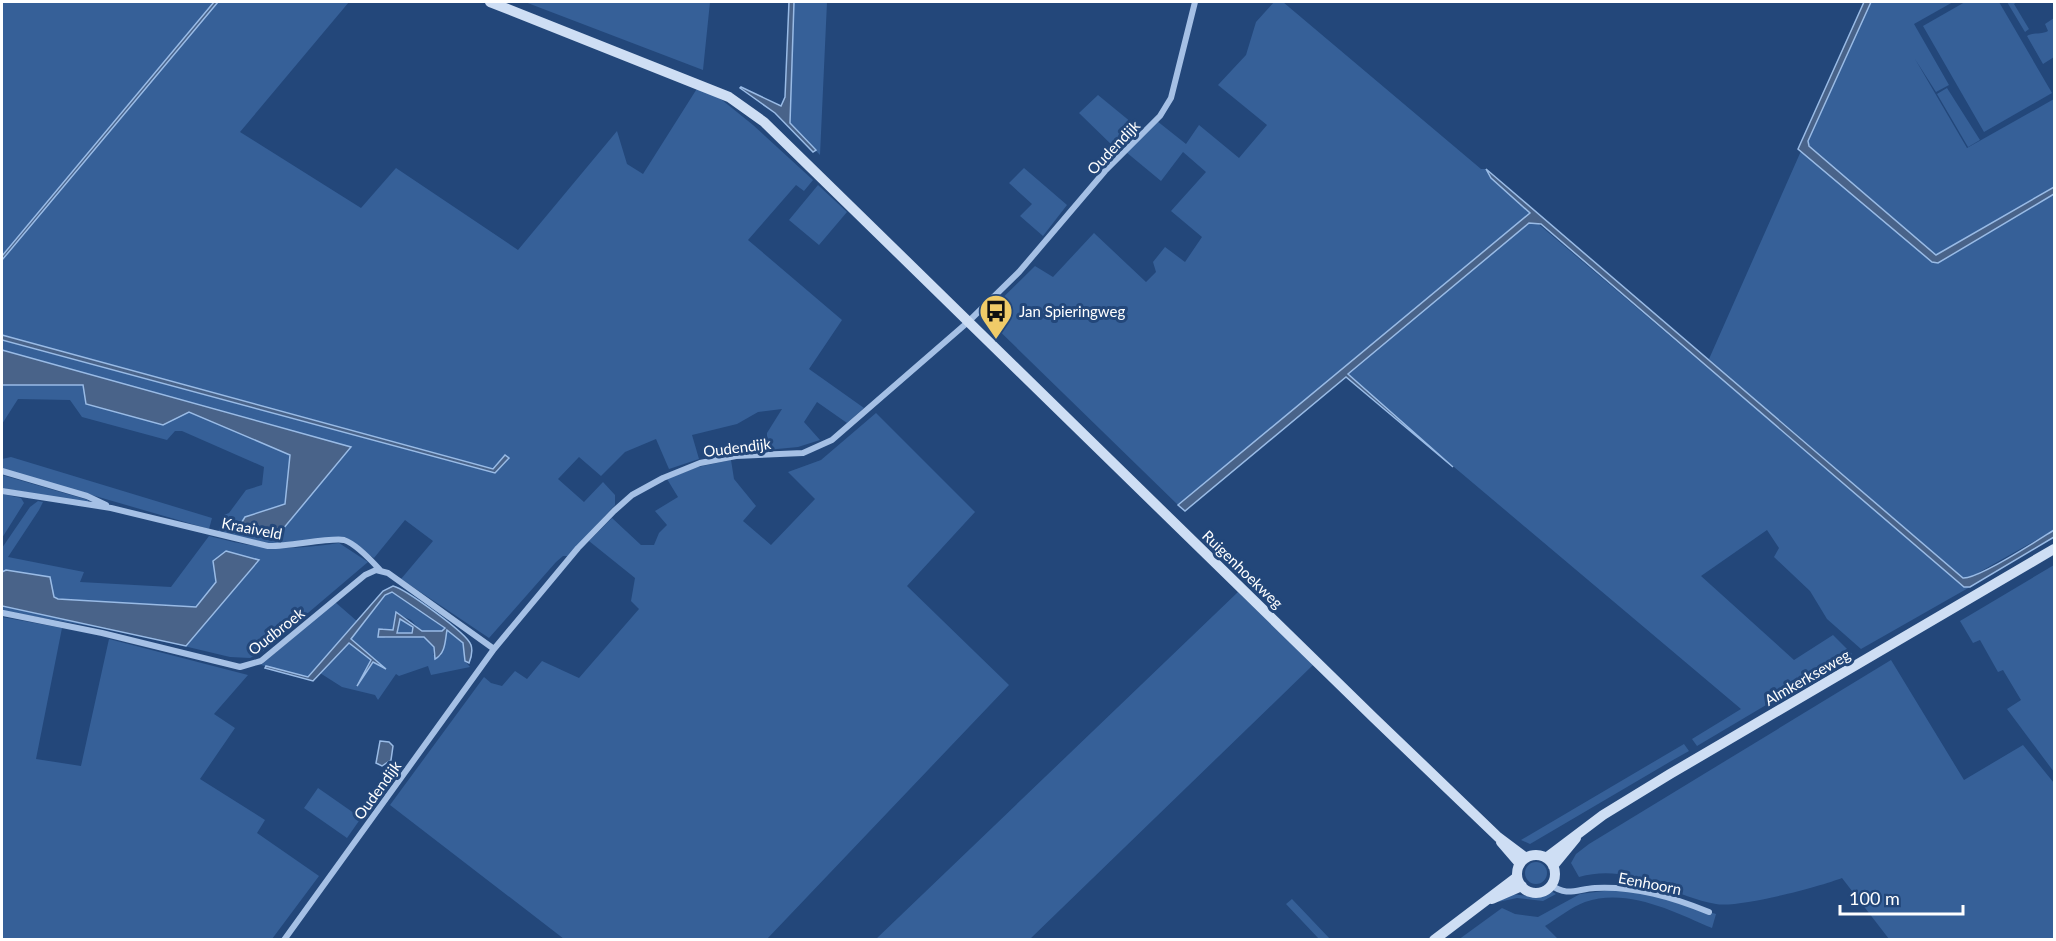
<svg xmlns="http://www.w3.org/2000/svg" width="2056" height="941" font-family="Lato,sans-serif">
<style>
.green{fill:#366098}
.water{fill:#496389;stroke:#99bbe6;stroke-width:1.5;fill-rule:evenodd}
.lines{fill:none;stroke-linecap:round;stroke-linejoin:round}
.street{stroke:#a5c0e5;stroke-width:6}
.secondary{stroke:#cedef4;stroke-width:10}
.labels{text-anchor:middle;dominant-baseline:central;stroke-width:6;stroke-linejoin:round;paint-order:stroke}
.street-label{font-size:15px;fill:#fff;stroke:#23477a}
.poi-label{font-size:15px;fill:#fff;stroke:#23477a;text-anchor:start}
</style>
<rect width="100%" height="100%" fill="#23477a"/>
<path class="green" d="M 2,2 L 214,2 L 2,256 Z
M 218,2 L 349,2 L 240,132 L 361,208 L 396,168 L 518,250 L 617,131 L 627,164 L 643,174 L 698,87 L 722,100 L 753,125 L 813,180 L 804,191 L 796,185 L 748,240 L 842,320 L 809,369 L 864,408 L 847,423 L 817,402 L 804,422 L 820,440 L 798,447 L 767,450 L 767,433 L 782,409 L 758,412 L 737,424 L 692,435 L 699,459 L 669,469 L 656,439 L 625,452 L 601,476 L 579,457 L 558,479 L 584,502 L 603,482 L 615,495 L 615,505 L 568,556 L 563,556 L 556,562 L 489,638 L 401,579 L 433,541 L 405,520 L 374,558 L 347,540 L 272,544 L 218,532 L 224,515 L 229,513 L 246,490 L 262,485 L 264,467 L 182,431 L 175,431 L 167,440 L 82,417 L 70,400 L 18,399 L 2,424 L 2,385 L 84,385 L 163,425 L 189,411 L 290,455 L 285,504 L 260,532 L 350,447 L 2,350 L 2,340 L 495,473 L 508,456 L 505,455 L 493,469 L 2,335 L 2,260 Z
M 525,2 L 710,2 L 703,70 Z
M 794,2 L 827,2 L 820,155 L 790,124 Z
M 1274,2 L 1283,2 L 1481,169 L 1486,169 L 1491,178 L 1530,213 L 1178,505 L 984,316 L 1035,266 L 1053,277 L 1094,233 L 1146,282 L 1156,272 L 1153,262 L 1165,247 L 1185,262 L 1202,237 L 1171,211 L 1206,172 L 1183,152 L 1161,181 L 1126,152 L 1157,121 L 1186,144 L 1199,125 L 1239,158 L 1267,125 L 1218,85 L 1246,55 L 1256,22 Z
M 1871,2 L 1953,2 L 1914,24 L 1949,85 L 1936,92 L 1915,59 L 1967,148 L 2054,99 L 2054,187 L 1936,255 L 1809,145 L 1808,141 Z
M 1965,2 L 1999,2 L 2052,93 L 1984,132 L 1923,26 Z
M 2007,2 L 2017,2 L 2014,4 L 2029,29 L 2025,32 Z
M 2054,18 L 2054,57 L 2043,64 L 2027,36 C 2033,32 2041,35 2048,31 L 2045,24 Z
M 1947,88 L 1980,140 L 1968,147 L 1937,94 Z
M 1098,95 L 1137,127 L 1115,148 L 1079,113 Z
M 1801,151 L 1936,263 L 2054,194 L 2054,530 L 1969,578 L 1963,578 L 1709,359 Z
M 1024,168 L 1067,205 L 1043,236 L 1020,216 L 1032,204 L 1009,183 Z
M 818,185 L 847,212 L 819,245 L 789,220 Z
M 1536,222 L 1964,586 L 1970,587 L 1861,649 L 1827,619 L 1810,591 L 1774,557 L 1779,548 L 1767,530 L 1701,576 L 1794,660 L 1833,635 L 1852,654 L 1697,746 L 1692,739 L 1741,709 L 1390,413 L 1348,374 L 1529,223 Z
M 876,413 L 975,512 L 907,586 L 1009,685 L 767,939 L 564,939 L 390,805 L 484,677 L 491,683 L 502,686 L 515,671 L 527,679 L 542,661 L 579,678 L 639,609 L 631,601 L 635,578 L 589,541 L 612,518 L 641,545 L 654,545 L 659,533 L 667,525 L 655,511 L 678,497 L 667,479 L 698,467 L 731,460 L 734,479 L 756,506 L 743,521 L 771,545 L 815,499 L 788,472 L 821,460 Z
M 11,457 L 212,518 L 209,529 L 2,469 L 2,459 Z
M 2,475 L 88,500 L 88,503 L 2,488 Z
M 2,494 L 21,498 L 24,503 L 2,538 Z
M 38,501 L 43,502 L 39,510 L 8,557 L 84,572 L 80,582 L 171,587 L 209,536 C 263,550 283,551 339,543 L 368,562 L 262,652 L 250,658 L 230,657 L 125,632 L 2,611 L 2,606 L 186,646 L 259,561 L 214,566 L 216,582 L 196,607 L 58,599 L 6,570 L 2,572 L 2,548 L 30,507 Z
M 2054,565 L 2054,772 L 2007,709 L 2021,700 L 2003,670 L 1998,672 L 1980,640 L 1973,643 L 1960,621 Z
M 392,592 L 445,628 L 442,631 L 421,631 L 411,620 L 395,613 L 393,630 L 389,631 L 383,628 L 385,638 L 424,637 L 434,647 L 433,655 L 441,656 L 447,630 L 463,643 L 465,661 L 470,667 L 431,675 L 428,666 L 399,676 L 396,674 L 378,700 L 375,695 L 342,687 L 320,673 L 349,642 L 372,660 L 356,686 L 373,662 L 384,669 L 351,639 L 385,595 Z
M 1238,592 L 1313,665 L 1030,939 L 875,940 Z
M 335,602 L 358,622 L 308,677 L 261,665 Z
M 2,617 L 62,628 L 36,759 L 81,766 L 109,639 L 248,675 L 214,714 L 235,728 L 200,779 L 265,820 L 257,833 L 319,876 L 272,939 L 2,939 Z
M396 628a8 8 0 1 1 16 0a8 8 0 1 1-16 0Z
M 1891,660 L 1964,780 L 2023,745 L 2054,783 L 2054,939 L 1889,939 L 1842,878 C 1819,887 1739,908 1716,904 C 1668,895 1630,862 1579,877 L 1571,863 L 1576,854 L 1589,844 Z
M 1684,744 L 1689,751 L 1673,760 L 1530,844 L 1521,840 Z
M 318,788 L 361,818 L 347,838 L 304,808 Z
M1525 873a11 11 0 1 1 22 0a11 11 0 1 1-22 0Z
M 1612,890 L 1647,894 L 1716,914 L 1712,928 C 1675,912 1627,887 1585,902 C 1571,907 1558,918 1545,926 L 1558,939 L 1458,940 L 1502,908 L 1515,914 L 1538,917 L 1580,894 Z
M 1551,891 L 1556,894 L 1543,901 L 1517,898 L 1498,902 L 1512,894 L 1535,897 Z
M 1292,899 L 1330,939 L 1319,939 L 1286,904 Z"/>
<path class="water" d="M 214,2 L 218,2 L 2,260 L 2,256 Z
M 789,2 L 794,2 L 790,123 L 816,150 L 813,152 L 775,113 L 740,88 L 741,87 L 781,106 L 785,97 Z
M 1864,2 L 1871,2 L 1808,141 L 1809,146 L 1936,255 L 2054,187 L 2054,194 L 1938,263 L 1932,262 L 1798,149 Z
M 1486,169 L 1963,578 C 1979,579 2038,540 2054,530 L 2054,537 L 1970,587 L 1964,587 L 1541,224 L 1529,223 L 1348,374 L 1453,467 L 1346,377 L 1185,511 L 1178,505 L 1530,213 L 1491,178 Z
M 2,335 L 493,469 L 505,455 L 509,458 L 495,473 L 2,340 Z
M 2,350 L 351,447 L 278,535 L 240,525 L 245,517 L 285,504 L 290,455 L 189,412 L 163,425 L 86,404 L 83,385 L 2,385 Z
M 226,551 L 259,560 L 186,646 L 2,606 L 2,572 L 6,570 L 50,577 L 54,597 L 58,599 L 196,607 L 216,582 L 213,561 Z
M 393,586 C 405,589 467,633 471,645 C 473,651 471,658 469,663 L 465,661 L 463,643 L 447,630 C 445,640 446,653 435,659 L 434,647 L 424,637 L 378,637 L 379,629 L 393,630 L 396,612 L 422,631 L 442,631 L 445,628 L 392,592 L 385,595 L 351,639 L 386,669 L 373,662 L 357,686 L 371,660 L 349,643 L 313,681 L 265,668 L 266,666 L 308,677 L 383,591 ZM 400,619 L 413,627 L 412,633 L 397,633 Z
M 380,741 L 389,742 L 393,746 L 391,760 L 382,766 L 376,763 Z"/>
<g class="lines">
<path class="street" d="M 2,471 L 87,496 L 106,505
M 2,491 L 111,508 L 268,546 C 286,547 332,537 344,540 C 356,544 371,560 380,570
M 3,613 L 102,633 L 240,667 L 261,661 L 365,575 L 376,570 L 388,573 L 494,649
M 1551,885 C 1567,897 1577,889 1595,888 C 1635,886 1672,897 1709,912
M 284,940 L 494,649 L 578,548 L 614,511 L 632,495 L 663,478 L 700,463 L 736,456 L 803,453 L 832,440 L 968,322 L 1019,272 L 1105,171 L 1160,116 L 1171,98 L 1195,2"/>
<path class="secondary" d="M 490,2 L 729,97 L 764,122 L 1374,718 L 1498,837 L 1526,858
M 1501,842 L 1520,864
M1517 874a19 19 0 1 1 38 0a19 19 0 1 1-38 0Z
M 1546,858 L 1603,815 L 1670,774 L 2054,549
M 1553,866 L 1576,838
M 1492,899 L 1522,886
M 1434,940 L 1517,877"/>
</g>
<defs>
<symbol id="bus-pin" viewBox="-11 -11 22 30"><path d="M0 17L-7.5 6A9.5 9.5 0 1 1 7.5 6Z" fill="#f0cb68" stroke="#23477a"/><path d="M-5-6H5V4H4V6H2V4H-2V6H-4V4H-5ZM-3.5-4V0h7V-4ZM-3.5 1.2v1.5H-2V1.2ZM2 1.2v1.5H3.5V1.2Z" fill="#111"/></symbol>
</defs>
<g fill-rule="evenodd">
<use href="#bus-pin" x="977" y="292" width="38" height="52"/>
</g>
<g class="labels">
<g class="street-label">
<text transform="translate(1113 147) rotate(-46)">Oudendijk</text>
<text transform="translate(737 447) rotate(-7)">Oudendijk</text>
<text transform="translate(252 528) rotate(11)">Kraaiveld</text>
<text transform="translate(1243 569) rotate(44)">Ruigenhoekweg</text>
<text transform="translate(276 631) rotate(-38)">Oudbroek</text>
<text transform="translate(1807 677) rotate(-30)">Almkerkseweg</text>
<text transform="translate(377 790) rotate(-54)">Oudendijk</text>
<text transform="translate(1650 883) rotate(11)">Eenhoorn</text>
</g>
<g class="poi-label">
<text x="1019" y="311">Jan Spieringweg</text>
</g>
</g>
<rect width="2056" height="941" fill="none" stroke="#ffffff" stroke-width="6"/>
<path d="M1840 905v9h123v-9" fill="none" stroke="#ffffff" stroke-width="3"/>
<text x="1849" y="905" font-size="18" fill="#ffffff" stroke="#23477a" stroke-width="4.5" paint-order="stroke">100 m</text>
</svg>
